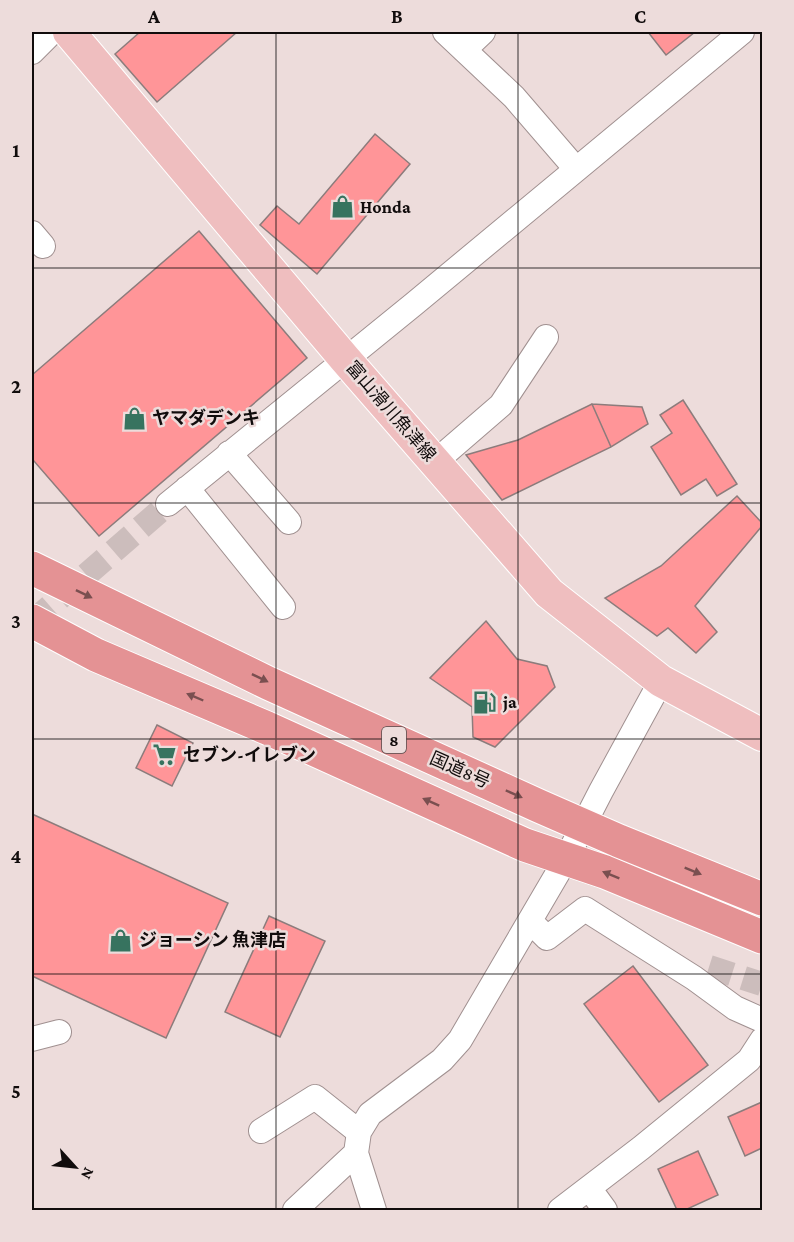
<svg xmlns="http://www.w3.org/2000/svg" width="794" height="1242" font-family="'Crimson Pro','Noto Sans JP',serif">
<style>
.building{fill:#ff9598;stroke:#8c7c7c;stroke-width:1.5}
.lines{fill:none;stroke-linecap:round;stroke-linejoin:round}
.minor-tunnel{stroke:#ccbdbc;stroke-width:24;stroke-dasharray:24 12;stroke-linecap:butt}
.minor-casing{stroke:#a09090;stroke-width:26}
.major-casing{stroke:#fff;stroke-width:34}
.highway-casing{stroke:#fff;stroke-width:35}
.minor{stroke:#fff;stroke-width:24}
.major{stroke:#efbebf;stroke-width:32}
.highway{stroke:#e49294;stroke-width:33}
.oneway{fill:#7a4f50}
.grid{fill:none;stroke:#110c0c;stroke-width:1.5;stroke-opacity:0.55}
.labels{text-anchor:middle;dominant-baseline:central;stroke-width:5;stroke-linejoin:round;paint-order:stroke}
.shield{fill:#eddcdb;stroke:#534a4a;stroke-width:1.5}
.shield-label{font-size:16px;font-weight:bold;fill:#110c0c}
.poi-label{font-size:18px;font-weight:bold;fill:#110c0c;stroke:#eddcdb;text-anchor:start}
.street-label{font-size:18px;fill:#110c0c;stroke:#eddcdb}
.neatline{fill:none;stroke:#110c0c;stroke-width:2}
.grid-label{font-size:20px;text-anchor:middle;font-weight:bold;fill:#110c0c}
</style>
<rect width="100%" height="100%" fill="#eddcdb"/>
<path class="building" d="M 140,32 L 237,32 L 157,102 L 115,54 Z
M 648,32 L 695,32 L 666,55 Z
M 375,134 L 410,164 L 317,274 L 260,225 L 277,206 L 299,224 Z
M 199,231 L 307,358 L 99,536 L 34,461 L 32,463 L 32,375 Z
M 683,400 L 737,484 L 717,496 L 706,479 L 681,495 L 651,447 L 672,433 L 660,415 Z
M 592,404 L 642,407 L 648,424 L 611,447 Z
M 592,404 L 611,447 L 502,500 L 466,455 L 518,440 Z
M 737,496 L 762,523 L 762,526 L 695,606 L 717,632 L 696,653 L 668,628 L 657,636 L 605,598 L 661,566 Z
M 486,621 L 517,659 L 547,666 L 555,687 L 495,747 L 473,737 L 472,707 L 430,678 Z
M 157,725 L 193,743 L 172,786 L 136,768 Z
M 32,814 L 228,903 L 166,1038 L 32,976 Z
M 269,916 L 325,941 L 280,1037 L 225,1012 Z
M 633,966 L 708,1065 L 659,1102 L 584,1004 Z
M 762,1102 L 762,1148 L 745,1156 L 728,1117 Z
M 698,1151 L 718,1195 L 685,1210 L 677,1210 L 658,1169 Z"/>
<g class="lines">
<path class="minor-tunnel" d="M 32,622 L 168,504
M 709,967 L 762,984"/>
<defs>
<path id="minor" d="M 445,32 L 514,97 L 576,169
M 464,50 L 483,32
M 32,52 L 52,32
M 32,233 L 43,246
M 229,453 L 289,522
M 435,462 L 501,405 L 546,337
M 187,488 L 283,607
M 168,504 L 414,304 L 742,32
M 530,921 L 547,938 L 585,909 L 694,978 L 735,1008 L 762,1020
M 32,1039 L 59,1032
M 261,1131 L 315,1097 L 359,1132
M 589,1188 L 605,1210
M 295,1210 L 356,1153
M 374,1210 L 356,1153 L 359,1132 L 370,1114 L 442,1060 L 460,1040 L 566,859 L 601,791 L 661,681
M 560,1210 L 641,1148 L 749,1060 L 762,1040"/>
<path id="major" d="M 69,32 L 345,359 L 549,593 L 661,681 L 762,735"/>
<path id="highway" d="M 32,568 L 268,683 L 539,806 L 619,841 L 762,899
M 32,621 L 96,655 L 267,728 L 525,845 L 605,872 L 762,937"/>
</defs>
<use href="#minor" class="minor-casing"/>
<use href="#major" class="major-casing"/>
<use href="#highway" class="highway-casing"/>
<use href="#minor" class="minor"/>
<use href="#major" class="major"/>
<use href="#highway" class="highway"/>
</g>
<defs><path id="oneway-solid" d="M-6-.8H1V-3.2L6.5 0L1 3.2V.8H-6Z" transform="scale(1.5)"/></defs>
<g class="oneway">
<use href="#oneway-solid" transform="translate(84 594) rotate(26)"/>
<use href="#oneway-solid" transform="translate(260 678) rotate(26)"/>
<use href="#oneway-solid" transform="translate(195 697) rotate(-157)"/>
<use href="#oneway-solid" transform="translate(514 794) rotate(24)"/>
<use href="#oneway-solid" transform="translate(431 802) rotate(-156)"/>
<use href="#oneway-solid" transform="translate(693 871) rotate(22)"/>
<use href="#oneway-solid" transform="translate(611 875) rotate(-158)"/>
</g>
<path class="grid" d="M 276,32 L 276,1210M 518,32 L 518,1210M 32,268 L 762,268M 32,503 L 762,503M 32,739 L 762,739M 32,974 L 762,974"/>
<defs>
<symbol id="shop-bare" viewBox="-9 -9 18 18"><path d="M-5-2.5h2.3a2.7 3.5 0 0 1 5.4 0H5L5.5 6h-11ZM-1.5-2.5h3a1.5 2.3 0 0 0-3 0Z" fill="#37735f" stroke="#eddcdb" stroke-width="2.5" paint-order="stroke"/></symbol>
<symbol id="fuel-bare" viewBox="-9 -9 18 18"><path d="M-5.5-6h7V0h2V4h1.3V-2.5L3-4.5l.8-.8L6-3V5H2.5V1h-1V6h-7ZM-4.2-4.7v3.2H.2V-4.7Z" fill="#37735f" stroke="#eddcdb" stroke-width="2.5" paint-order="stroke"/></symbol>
<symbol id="supermarket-bare" viewBox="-9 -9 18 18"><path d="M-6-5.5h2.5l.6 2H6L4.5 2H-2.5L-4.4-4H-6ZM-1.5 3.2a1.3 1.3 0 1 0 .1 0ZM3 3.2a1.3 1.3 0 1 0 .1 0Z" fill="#37735f" stroke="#eddcdb" stroke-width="2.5" paint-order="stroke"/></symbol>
</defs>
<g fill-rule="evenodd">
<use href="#shop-bare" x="326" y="190" width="33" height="33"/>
<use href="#shop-bare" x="118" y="402" width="33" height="33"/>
<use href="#fuel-bare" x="468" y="686" width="33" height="33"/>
<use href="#supermarket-bare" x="148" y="738" width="33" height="33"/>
<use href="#shop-bare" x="104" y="924" width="33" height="33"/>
</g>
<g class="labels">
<rect class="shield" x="382" y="727" width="24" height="26" rx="4.5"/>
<g class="shield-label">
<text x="394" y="740">8</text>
</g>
<g class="poi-label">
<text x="360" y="207">Honda</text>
<text x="152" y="418">ヤマダデンキ</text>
<text x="503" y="702">ja</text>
<text x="183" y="755">セブン-イレブン</text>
<text x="139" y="940">ジョーシン 魚津店</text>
</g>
<g class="street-label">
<text transform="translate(391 411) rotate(49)">富山滑川魚津線</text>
<text transform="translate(460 770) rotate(24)">国道8号</text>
</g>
</g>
<rect width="794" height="1242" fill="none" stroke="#eddcdb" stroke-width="66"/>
<g transform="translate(75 1167) rotate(117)" stroke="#eddcdb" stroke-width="4.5" paint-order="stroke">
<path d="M0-4.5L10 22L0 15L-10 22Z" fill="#110c0c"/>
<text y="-9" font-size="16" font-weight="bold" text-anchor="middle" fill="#110c0c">N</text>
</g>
<rect x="33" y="33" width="728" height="1176" class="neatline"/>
<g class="grid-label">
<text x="154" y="23">A</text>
<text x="397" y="23">B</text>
<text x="640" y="23">C</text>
<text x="16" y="157">1</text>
<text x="16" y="393">2</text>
<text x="16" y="628">3</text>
<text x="16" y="863">4</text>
<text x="16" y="1098">5</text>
</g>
</svg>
